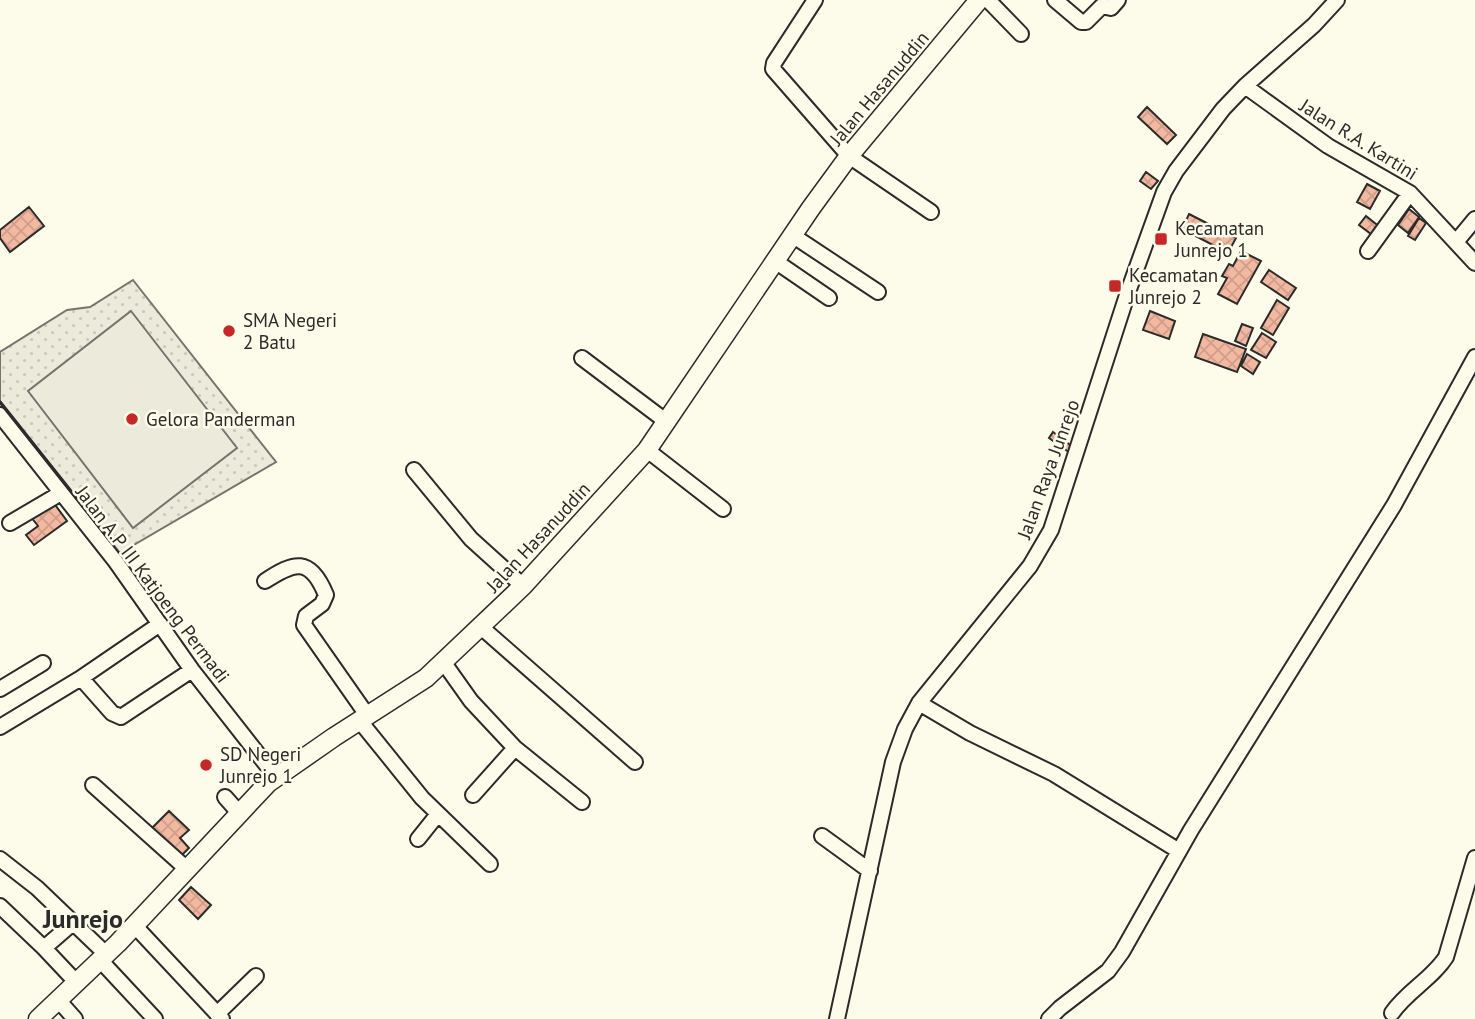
<svg xmlns="http://www.w3.org/2000/svg" width="1475" height="1019" font-family="'PT Sans',sans-serif">
<style>
.grass{fill:url(#grass-dots);stroke:#74746e;stroke-width:2}
.pitch{fill:#ecebdb;stroke:#74746e;stroke-width:2}
.building{fill:url(#building-cross-hatch);stroke:#2b2b2b;stroke-width:2}
.lines{fill:none;stroke-linecap:round;stroke-linejoin:round}
.minor-casing{stroke:#2b2b2b;stroke-width:18}
.major-casing{stroke:#2b2b2b;stroke-width:21}
.minor{stroke:#fdfbea;stroke-width:14}
.major{stroke:#fdfbea;stroke-width:18}
.wall{stroke:#2b2b2b;stroke-width:3.5}
.poi-dot{fill:#c62828;stroke:#fdfbea;stroke-width:2.5}
.labels{text-anchor:middle;dominant-baseline:central;stroke-width:5;stroke-linejoin:round;paint-order:stroke}
.street-label{font-size:19px;fill:#2b2b2b;stroke:#fdfbea}
.poi-label{font-size:19px;fill:#2b2b2b;stroke:#fdfbea;text-anchor:start}
.district-label{font-size:26px;font-weight:bold;fill:#2b2b2b;stroke:#fdfbea}
</style>
<defs>
<pattern id="grass-dots" width="8" height="8" patternUnits="userSpaceOnUse" patternTransform="scale(1.75)"><rect width="8" height="8" fill="#ecebdb"/><path d="M2 2h.1M6 6h.1" fill="none" stroke="#cbcabc" stroke-width="1.8" stroke-linecap="round"/></pattern>
<pattern id="building-cross-hatch" width="8" height="8" patternUnits="userSpaceOnUse" patternTransform="scale(1.75)"><rect width="8" height="8" fill="#f2b8a0"/><path d="M0 0l8 8M0 8l8-8" fill="none" stroke="#d09e8a"/></pattern>
</defs>
<rect width="100%" height="100%" fill="#fdfbea"/>
<path class="grass" d="M 133,280 L 276,462 L 120,553 L 0,402 L 0,352 L 67,310 L 90,307 Z"/>
<path class="pitch" d="M 131,311 L 237,448 L 133,528 L 28,391 Z"/>
<path class="building" d="M 1147,107 L 1176,135 L 1167,144 L 1138,117 Z
M 1146,172 L 1158,181 L 1151,189 L 1140,181 Z
M 1367,184 L 1380,191 L 1370,209 L 1357,202 Z
M 29,207 L 44,226 L 10,252 L 0,238 L 0,230 Z
M 1409,209 L 1419,217 L 1408,233 L 1398,225 Z
M 1189,214 L 1236,238 L 1228,253 L 1182,229 Z
M 1366,216 L 1381,228 L 1375,237 L 1359,225 Z
M 1419,218 L 1426,223 L 1415,240 L 1408,236 Z
M 1241,251 L 1261,261 L 1237,304 L 1218,294 L 1227,278 L 1222,276 L 1229,264 L 1233,266 Z
M 1269,270 L 1296,288 L 1288,300 L 1261,282 Z
M 1277,300 L 1289,308 L 1273,335 L 1261,328 Z
M 1150,311 L 1175,321 L 1169,339 L 1143,330 Z
M 1242,324 L 1253,328 L 1246,346 L 1235,341 Z
M 1262,333 L 1276,342 L 1266,358 L 1251,350 Z
M 1203,334 L 1246,349 L 1237,372 L 1195,357 Z
M 1247,354 L 1260,362 L 1253,374 L 1241,366 Z
M 1053,432 L 1074,448 L 1070,453 L 1049,438 Z
M 53,502 L 67,521 L 34,545 L 26,535 L 38,526 L 31,517 Z
M 169,811 L 189,830 L 180,838 L 189,848 L 179,858 L 150,830 Z
M 191,887 L 211,905 L 198,919 L 179,900 Z"/>
<g class="lines">
<defs>
<path id="minor" d="M 815,0 L 774,63 L 773,69 L 849,156 L 931,212
M 988,0 L 1021,34
M 1055,0 L 1081,22 L 1086,22 L 1102,6 L 1111,8 L 1118,0
M 1245,86 L 1328,146 L 1410,193 L 1475,263
M 792,235 L 878,292
M 1456,242 L 1475,219
M 1368,251 L 1410,193
M 775,261 L 829,298
M 582,358 L 667,422
M 0,415 L 116,562 L 192,670 L 276,777
M 647,450 L 723,509
M 414,470 L 471,539 L 523,586
M 10,523 L 61,493
M 265,581 C 294,562 310,556 326,595 L 322,604 L 306,616 L 304,625 L 367,715
M 481,627 L 635,762
M 444,663 L 471,701 L 515,748 L 473,795
M 81,678 L 112,713 L 121,717 L 192,670
M 0,689 L 43,663
M 919,703 L 970,733 L 1054,774 L 1179,851
M 359,720 L 422,798 L 490,864
M 0,727 L 81,678 L 160,624
M 515,748 L 582,802
M 93,785 L 188,870
M 225,797 L 240,814
M 822,836 L 870,871
M 418,839 L 438,814
M 0,859 L 37,888 L 106,954
M 0,906 L 44,948 L 74,922
M 134,925 L 222,1019
M 44,948 L 77,983
M 100,960 L 155,1019
M 59,1001 L 75,1019
M 1392,1013 C 1407,991 1432,979 1446,957 L 1475,858
M 217,1014 L 256,976
M 837,1019 L 893,762 L 905,729 L 919,703 L 1030,566 L 1051,530 L 1128,292 L 1164,192 L 1176,171 L 1223,109 L 1245,86 L 1314,25 L 1337,0
M 1049,1019 L 1060,1008 L 1108,971 L 1122,952 L 1191,830 L 1394,505 L 1475,357"/>
<path id="major" d="M 38,1019 L 118,943 L 268,783 L 334,737 L 426,678 L 523,586 L 647,450 L 811,208 L 849,156 L 979,0"/>
</defs>
<use href="#minor" class="minor-casing"/>
<use href="#major" class="major-casing"/>
<use href="#minor" class="minor"/>
<use href="#major" class="major"/>
<path class="wall" d="M 0,402 L 112,543"/>
</g>
<g class="poi-dot">
<rect x="1154" y="232" width="14" height="14" rx="3.5"/>
<rect x="1108" y="279" width="14" height="14" rx="3.5"/>
<circle cx="229" cy="331" r="7"/>
<circle cx="132" cy="419" r="7"/>
<circle cx="206" cy="765" r="7"/>
</g>
<g class="labels">
<g class="street-label">
<text transform="translate(879 88) rotate(-50)">Jalan Hasanuddin</text>
<text transform="translate(1359 139) rotate(32)">Jalan R.A. Kartini</text>
<text transform="translate(1048 469) rotate(-70)">Jalan Raya Junrejo</text>
<text transform="translate(538 537) rotate(-47)">Jalan Hasanuddin</text>
<text transform="translate(153 584) rotate(53)">Jalan A.P III Katjoeng Permadi</text>
</g>
<g class="poi-label">
<text x="1175" y="228">Kecamatan<tspan x="1175" dy="22">Junrejo 1</tspan></text>
<text x="1129" y="275">Kecamatan<tspan x="1129" dy="22">Junrejo 2</tspan></text>
<text x="243" y="320">SMA Negeri<tspan x="243" dy="22">2 Batu</tspan></text>
<text x="146" y="419">Gelora Panderman</text>
<text x="220" y="754">SD Negeri<tspan x="220" dy="22">Junrejo 1</tspan></text>
</g>
<g class="district-label">
<text x="83" y="918">Junrejo</text>
</g>
</g>
</svg>
